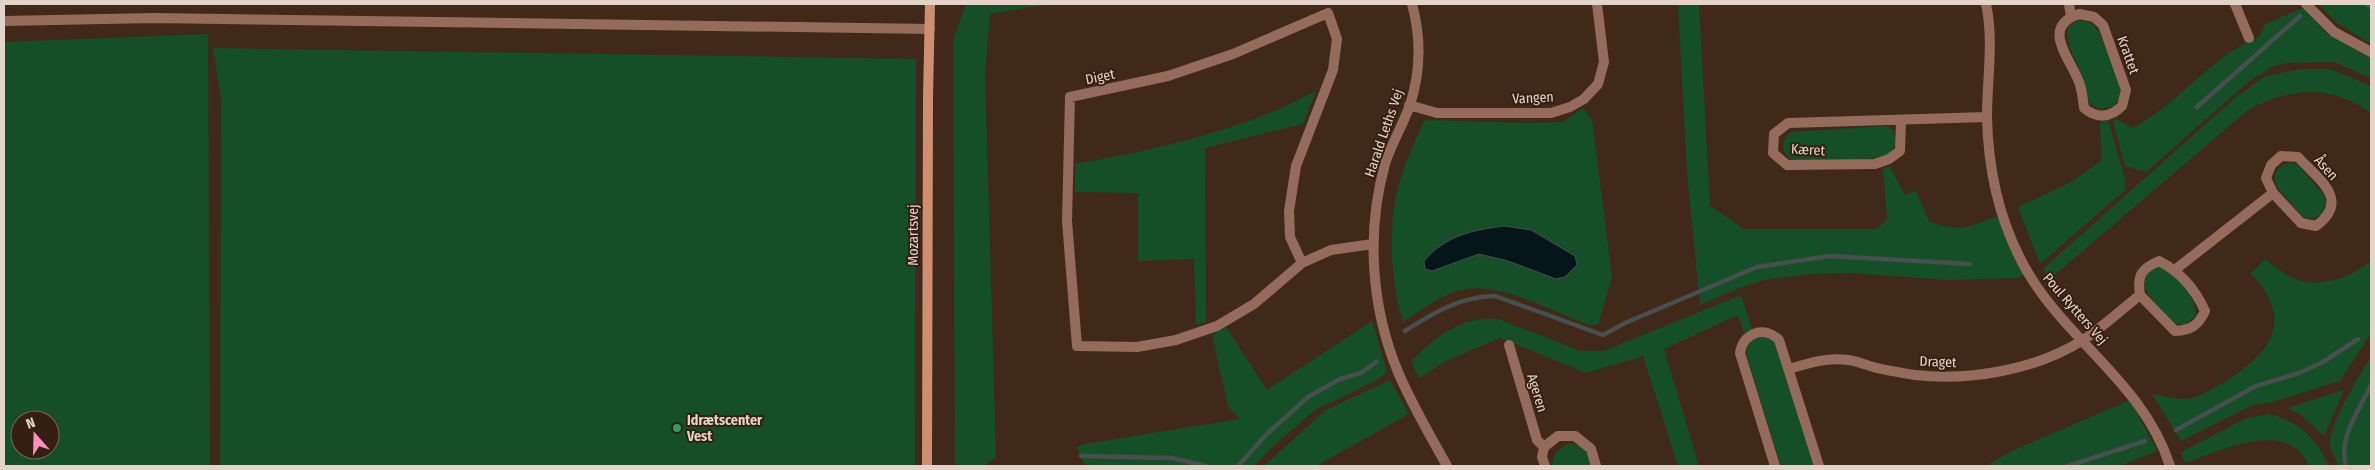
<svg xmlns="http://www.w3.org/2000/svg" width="2375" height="470" font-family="'Fira Sans Condensed',sans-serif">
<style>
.green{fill:#154f28;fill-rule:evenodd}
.water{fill:#04161a;stroke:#474f4f}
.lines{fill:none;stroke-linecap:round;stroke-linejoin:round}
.stream{stroke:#474f4f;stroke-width:4.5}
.street{stroke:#956c5b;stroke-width:10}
.secondary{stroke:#ce8e72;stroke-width:10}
.leisure-dot{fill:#2e9e5b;stroke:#351f10;stroke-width:2}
.labels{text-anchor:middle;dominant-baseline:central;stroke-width:4;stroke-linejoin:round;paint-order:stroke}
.street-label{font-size:14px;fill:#e3d4ca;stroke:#351f10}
.poi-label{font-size:14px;font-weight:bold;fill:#e3d4ca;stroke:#351f10;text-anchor:start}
</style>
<rect width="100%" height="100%" fill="#402919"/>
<path class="green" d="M 966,4 L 1052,4 L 990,14 L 985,74 L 996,457 L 985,466 L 955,466 L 953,40 Z
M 1678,4 L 1699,4 L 1710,206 L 1744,229 L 1876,229 L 1883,224 L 1887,218 L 1883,168 L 1890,167 L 1905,195 L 1916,191 L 1929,221 C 1958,233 1969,227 1997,216 L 2024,275 L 2016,278 L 1948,280 L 1851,273 L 1811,274 L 1765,280 L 1742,287 L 1700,305 L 1687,173 Z
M 2319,4 L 2371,4 L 2371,44 L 2336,22 Z
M 2300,9 L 2305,9 L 2327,34 L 2371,58 L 2371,78 L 2334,62 L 2285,63 L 2272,67 L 2248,82 L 2146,172 L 2125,166 L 2113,121 L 2116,119 L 2133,128 C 2144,121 2156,114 2166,106 C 2196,81 2222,52 2259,37 L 2265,24 Z
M 2079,20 L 2092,24 L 2099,32 L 2120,84 L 2121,94 L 2114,106 L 2100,109 L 2091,105 C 2085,97 2086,88 2083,79 C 2077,61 2065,47 2068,27 Z
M 208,34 L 210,466 L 4,466 L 4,42 ZM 20,420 L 50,420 L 50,450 L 20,450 Z
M 213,48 L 916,59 L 915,466 L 220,466 L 221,99 Z
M 2299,69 L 2330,69 L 2371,86 L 2371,113 C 2329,84 2292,87 2248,110 L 2050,279 L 2044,271 L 2045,267 L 2235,98 L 2264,77 Z
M 1316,91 L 1303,124 L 1205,148 L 1206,322 L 1196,325 L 1194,259 L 1138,261 L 1138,193 L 1075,192 L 1075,164 C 1137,153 1197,140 1257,118 C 1277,111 1297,100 1316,91 Z
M 1583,108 L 1592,120 L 1612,277 L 1598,325 L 1588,325 C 1552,311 1495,279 1457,291 C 1438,297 1420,311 1403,322 C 1391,285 1388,230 1397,192 C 1403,168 1413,145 1423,123 L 1426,120 L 1527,123 L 1563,122 ZM 1504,226 L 1531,230 L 1575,256 L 1508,261 L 1479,254 L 1430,254 C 1455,234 1473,230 1504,226 Z
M 2108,121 L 2125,178 L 2125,190 L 2040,264 L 2018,207 L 2071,182 L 2101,161 L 2100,122 Z
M 1887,126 L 1893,131 C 1898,142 1895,152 1883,158 L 1795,161 C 1781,156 1779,142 1791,132 Z
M 2290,163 L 2298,165 L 2323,194 L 2326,202 L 2323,213 L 2313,219 L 2303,217 L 2276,186 C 2272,173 2278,165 2290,163 Z
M 2265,259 C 2273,265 2282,273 2291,277 C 2317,290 2350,278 2371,261 L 2371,333 L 2340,381 L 2272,402 L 2253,405 L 2181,441 L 2152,394 C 2162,396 2175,399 2186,399 C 2200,398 2212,389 2224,382 C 2272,353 2295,320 2251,273 Z
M 2160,266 C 2175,274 2198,297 2195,316 L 2185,324 L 2174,324 C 2160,307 2124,279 2160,266 Z
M 1738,296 L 1742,298 L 1752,329 L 1744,333 L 1738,315 L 1664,349 L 1699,466 L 1678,466 L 1643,356 L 1586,373 L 1500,338 L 1446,361 L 1420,378 L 1415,371 L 1412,360 C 1437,336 1461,316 1498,319 L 1581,351 L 1604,351 Z
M 1372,321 L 1387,372 L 1377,380 L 1315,410 L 1273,446 L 1254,466 L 1092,466 L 1084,464 L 1077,447 L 1084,444 L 1240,419 L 1228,407 L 1212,335 L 1226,327 L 1267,390 Z
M 1760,336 L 1774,340 L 1814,466 L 1781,466 L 1747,357 C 1746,345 1750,341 1760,336 Z
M 2371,357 L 2371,466 L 2339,466 C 2336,460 2331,452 2330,445 C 2327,427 2361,373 2371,357 Z
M 1390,380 L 1409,414 L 1316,466 L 1264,466 L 1326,410 Z
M 2344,390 L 2324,436 L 2301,415 L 2287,408 Z
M 2130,400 L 2157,451 L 2120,466 L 1986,466 L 2012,451 Z
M 2269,414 C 2298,421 2317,439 2329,466 L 2309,466 C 2288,417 2221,451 2185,463 L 2181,453 L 2183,451 L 2247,418 Z
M 1569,444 C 1585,444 1588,453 1593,466 L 1552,466 C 1552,455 1559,448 1569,444 Z"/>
<path class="water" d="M 1504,226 L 1531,230 L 1575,256 L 1577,265 L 1565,277 L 1556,279 L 1508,261 L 1479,254 L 1432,271 L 1425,269 L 1424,261 C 1445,236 1472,230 1504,226 Z"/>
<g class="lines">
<path class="stream" d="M 2366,4 L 2371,7
M 2197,107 L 2300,16
M 1405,331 C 1433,313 1461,296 1495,296 L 1603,335 L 1625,323 L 1757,267 L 1830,256 L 1970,264
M 2176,430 L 2256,386 L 2299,373 L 2323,362 L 2358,339
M 1081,456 L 1172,458 L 1206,466
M 1238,466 L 1266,435 L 1308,397 L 1340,379 L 1361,373 L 1376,362
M 2068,466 L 2145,441
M 2346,466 C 2338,438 2359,410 2371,385"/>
<path class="street" d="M 1412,4 C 1421,37 1421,71 1410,105 C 1403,125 1391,144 1385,164 C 1366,232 1371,307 1398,372 C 1412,405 1430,435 1447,466
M 1986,4 C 1994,41 1987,79 1987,117 C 1988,164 1998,214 2019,256 C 2057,336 2142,378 2170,466
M 2069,4 L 2071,17
M 2235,4 L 2249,38
M 2306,4 L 2334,32 L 2371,52
M 2079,14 L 2094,17 L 2103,25 L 2126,90 L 2122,106 C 2110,118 2097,119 2084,108 C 2083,100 2082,90 2079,82 C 2070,58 2040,27 2079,14 Z
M 4,21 L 154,18 L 930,29
M 1409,105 L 1437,113 L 1551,113 L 1570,107 L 1584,99 L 1598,84 L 1604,62 L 1597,4
M 1901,121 L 1900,151 L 1889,159 L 1875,164 L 1787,165 L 1773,153 L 1774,134 L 1788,123 L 1987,117
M 1302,263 L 1254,304 L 1217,326 L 1176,340 L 1137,347 L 1077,346 L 1067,221 L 1070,97 L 1168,76 L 1233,54 L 1328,13 L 1337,39 L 1333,70 L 1296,166 L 1289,211 L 1290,237 L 1302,263 L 1331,250 L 1373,244
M 2176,269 L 2273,193 L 2301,223 L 2316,226 C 2351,200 2319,180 2298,157 L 2281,156 L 2271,165 L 2266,178 L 2273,193
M 1509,345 L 1537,440 L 1544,447
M 1789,369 C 1809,363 1827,357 1848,360 C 1858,361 1868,366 1877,368 C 1889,371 1903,373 1915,375 C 1970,381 2036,370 2083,340 C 2103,327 2121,310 2140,295 L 2175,331 C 2191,330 2198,326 2205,311 C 2195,289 2181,272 2159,261 C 2141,269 2137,275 2140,295
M 1545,466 L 1542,457 L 1544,447 L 1558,436 L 1575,436 L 1591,449 L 1596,466
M 1775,466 L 1740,353 C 1743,333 1764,325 1779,340 L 1819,466"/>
<path class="secondary" d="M 927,466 L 928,97 L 930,4"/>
</g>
<circle class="leisure-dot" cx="677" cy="428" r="5"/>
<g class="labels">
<g class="street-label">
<text transform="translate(2128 55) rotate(70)">Krattet</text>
<text transform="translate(1100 77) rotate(-12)">Diget</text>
<text transform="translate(1533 98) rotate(-3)">Vangen</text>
<text transform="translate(1384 133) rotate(-71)">Harald Leths Vej</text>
<text transform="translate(1808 150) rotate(3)">Kæret</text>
<text transform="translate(2326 168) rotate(48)">Åsen</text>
<text transform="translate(913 235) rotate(-90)">Mozartsvej</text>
<text transform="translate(2075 309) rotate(49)">Poul Rytters Vej</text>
<text transform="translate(1938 362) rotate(2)">Draget</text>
<text transform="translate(1537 393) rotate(73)">Ageren</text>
</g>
<g class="poi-label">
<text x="687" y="420">Idrætscenter<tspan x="687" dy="16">Vest</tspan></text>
</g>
</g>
<rect width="2375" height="470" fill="none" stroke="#e3d4ca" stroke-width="10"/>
<g transform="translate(35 435) rotate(340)"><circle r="24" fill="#351f10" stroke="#7b675a"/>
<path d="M0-4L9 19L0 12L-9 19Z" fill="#fe8ebb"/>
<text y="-8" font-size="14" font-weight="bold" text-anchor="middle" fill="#e3d4ca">N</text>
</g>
</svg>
